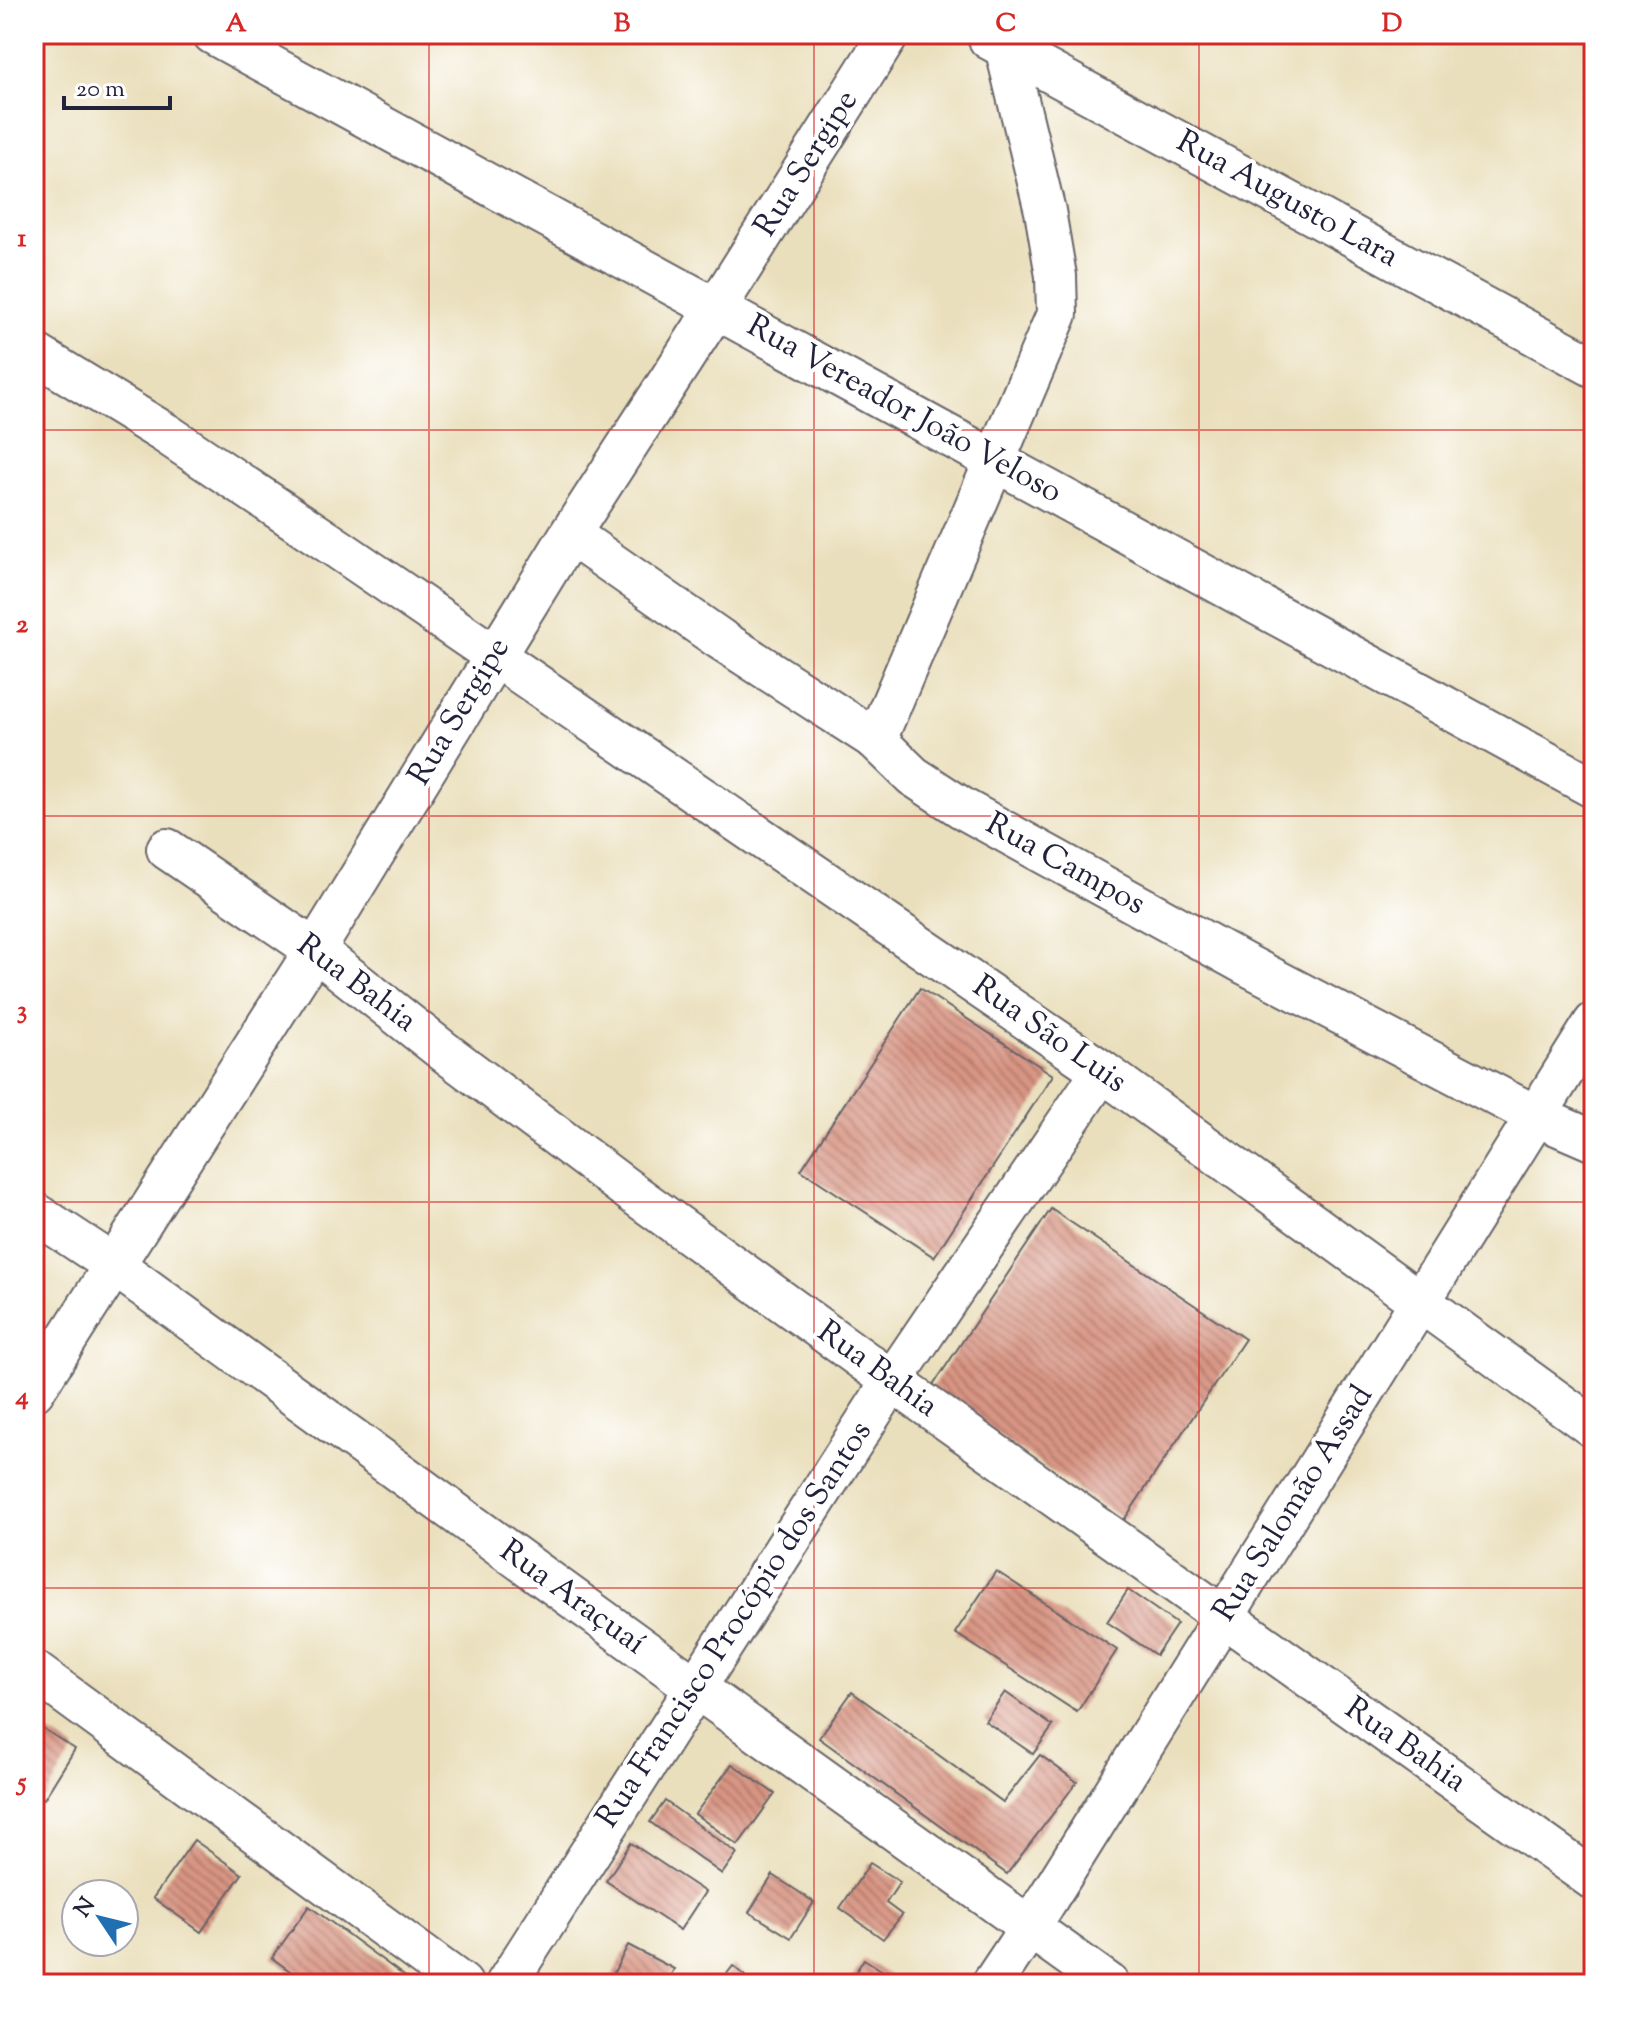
<svg xmlns="http://www.w3.org/2000/svg" width="1628" height="2018" font-family="'Sorts Mill Goudy',serif">
<style>
.building{fill:url(#building-back-hatch)}
.lines{fill:none;stroke-linecap:round;stroke-linejoin:round}
.street-casing{stroke:#686468;stroke-width:44}
.street{stroke:#fff;stroke-width:40}
.grid{fill:none;stroke:#d62828;stroke-width:2;stroke-opacity:0.55}
.labels{text-anchor:middle;dominant-baseline:central;stroke-width:8;stroke-linejoin:round;paint-order:stroke}
.street-label{font-size:32px;fill:#22223b;stroke:#fff}
.neatline{fill:none;stroke:#d62828;stroke-width:3}
.grid-label{font-size:26px;text-anchor:middle;font-weight:bold;fill:#d62828}
</style>
<defs>
<pattern id="building-back-hatch" width="6" height="6" patternUnits="userSpaceOnUse" patternTransform="scale(2)"><rect width="6" height="6" fill="#d89482"/><path d="M-1 5l2 2M0 0l6 6M5-1l2 2" fill="none" stroke="#af786c"/></pattern>
</defs>
<rect width="100%" height="100%" fill="#fff"/>
<filter id="ink" filterUnits="userSpaceOnUse"><feTurbulence type="fractalNoise" baseFrequency=".0125" numOctaves="2"/><feDisplacementMap in="SourceGraphic" scale="16" xChannelSelector="R" yChannelSelector="G"/><feConvolveMatrix kernelMatrix="1 2 1 2 8 2 1 2 1" color-interpolation-filters="sRGB"/></filter>
<filter id="wash" filterUnits="userSpaceOnUse"><feTurbulence type="fractalNoise" baseFrequency=".006" numOctaves="4" result="noise"/><feDisplacementMap in="SourceGraphic" scale="32" xChannelSelector="R" yChannelSelector="G"/><feGaussianBlur stdDeviation="1.8" result="paint"/><feColorMatrix in="noise" values="0 0 0 0 0 0 0 0 0 0 0 0 0 0 0 0 0 1.4 0 .05"/><feComposite in="paint" operator="in"/></filter>
<g filter="url(#wash)">
<rect width="100%" height="100%" fill="#eadfbc"/>
<g id="blocks">
<path class="building" d="M 920,988 L 1053,1075 L 934,1257 L 801,1170 Z
M 1051,1209 L 1245,1339 L 1124,1520 L 930,1390 Z
M 996,1571 L 1117,1650 L 1077,1712 L 955,1633 Z
M 1128,1590 L 1177,1624 L 1156,1655 L 1107,1622 Z
M 852,1692 L 1003,1802 L 1040,1755 L 1077,1782 L 1007,1874 L 819,1738 Z
M 1005,1692 L 1053,1726 L 1033,1754 L 985,1721 Z
M 34,1723 L 75,1749 L 44,1799 L 34,1793 Z
M 732,1764 L 775,1794 L 738,1845 L 695,1814 Z
M 665,1801 L 737,1853 L 722,1874 L 650,1822 Z
M 194,1840 L 242,1874 L 201,1932 L 153,1898 Z
M 631,1843 L 705,1892 L 680,1930 L 606,1881 Z
M 870,1863 L 900,1882 L 886,1903 L 902,1915 L 883,1939 L 840,1908 Z
M 773,1875 L 814,1902 L 791,1938 L 749,1912 Z
M 309,1906 L 415,1984 L 308,1984 L 272,1958 Z
M 628,1945 L 674,1969 L 666,1984 L 608,1984 Z
M 864,1959 L 903,1984 L 848,1984 Z
M 733,1966 L 755,1984 L 719,1984 Z"/>
</g>
</g>
<g filter="url(#ink)">
<use href="#blocks" fill-opacity="0" stroke="#686468" stroke-width="2"/>
<g class="lines">
<defs>
<path id="street" d="M 213,34 L 1594,788
M 989,39 L 1594,367
M 34,353 L 165,433 L 340,550 L 1102,1071 L 1594,1428
M 570,534 L 720,639 L 876,740 L 913,776 L 962,808 L 1245,964 L 1536,1116 L 1594,1141
M 876,740 L 1057,314 L 1056,276 L 1045,211 L 1002,34
M 167,849 L 315,950 L 442,1050 L 623,1186 L 892,1381 L 1594,1880
M 34,1212 L 114,1265 L 695,1687 L 1109,1984
M 34,1391 L 315,950 L 570,534 L 716,308 L 889,34
M 34,1671 L 462,1984
M 506,1984 L 892,1381 L 1102,1071
M 992,1984 L 1030,1927 L 1594,1023"/>
</defs>
<use href="#street" class="street-casing"/>
<use href="#street" class="street"/>
</g>
</g>
<path class="grid" d="M 429,34 L 429,1984M 814,34 L 814,1984M 1199,34 L 1199,1984M 34,430 L 1594,430M 34,816 L 1594,816M 34,1202 L 1594,1202M 34,1588 L 1594,1588"/>
<g class="labels">
<g class="street-label">
<text transform="translate(807 164) rotate(-58)">Rua Sergipe</text>
<text transform="translate(1287 200) rotate(29)">Rua Augusto Lara</text>
<text transform="translate(904 410) rotate(29)">Rua Vereador João Veloso</text>
<text transform="translate(460 712) rotate(-59)">Rua Sergipe</text>
<text transform="translate(1065 865) rotate(29)">Rua Campos</text>
<text transform="translate(356 984) rotate(37)">Rua Bahia</text>
<text transform="translate(1049 1035) rotate(35)">Rua São Luis</text>
<text transform="translate(877 1370) rotate(36)">Rua Bahia</text>
<text transform="translate(1294 1504) rotate(-58)">Rua Salomão Assad</text>
<text transform="translate(572 1598) rotate(36)">Rua Araçuaí</text>
<text transform="translate(735 1625) rotate(-57)">Rua Francisco Procópio dos Santos</text>
<text transform="translate(1405 1746) rotate(35)">Rua Bahia</text>
</g>
</g>
<rect width="1628" height="2018" fill="none" stroke="#fff" stroke-width="88"/>
<g transform="translate(100 1918) rotate(305)"><circle r="38" fill="#ffffff" stroke="#a7a7b1" stroke-width="2"/>
<path d="M0-6L14 30L0 20L-14 30Z" fill="#1f6fb2"/>
<text y="-12" font-size="22" font-weight="bold" text-anchor="middle" fill="#22223b">N</text>
</g>
<path d="M64 96v12h106v-12" fill="none" stroke="#22223b" stroke-width="4"/>
<text x="76" y="96" font-size="24" fill="#22223b" stroke="#ffffff" stroke-width="6" paint-order="stroke">20 m</text>
<rect x="44" y="44" width="1540" height="1930" class="neatline"/>
<g class="grid-label">
<text x="236" y="31">A</text>
<text x="622" y="31">B</text>
<text x="1006" y="31">C</text>
<text x="1392" y="31">D</text>
<text x="22" y="246">1</text>
<text x="22" y="632">2</text>
<text x="22" y="1018">3</text>
<text x="22" y="1404">4</text>
<text x="22" y="1790">5</text>
</g>
</svg>
